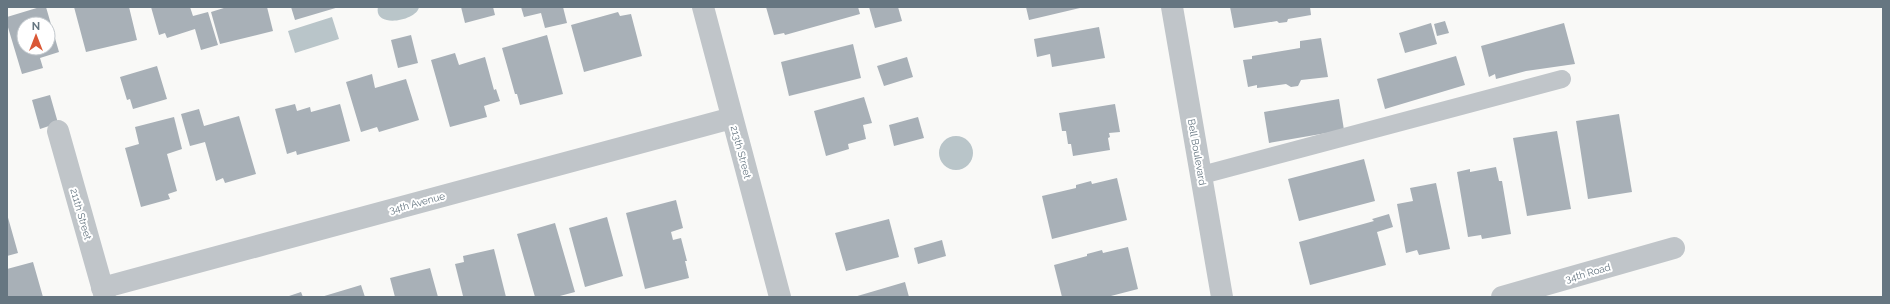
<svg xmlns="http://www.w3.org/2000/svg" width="1890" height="304" font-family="Raleway,sans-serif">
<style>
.water{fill:#b9c5c9}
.building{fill:#a8b0b7;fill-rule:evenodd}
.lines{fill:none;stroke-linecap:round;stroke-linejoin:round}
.service{stroke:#c0c5c9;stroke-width:18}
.minor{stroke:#c0c5c9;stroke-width:22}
.tertiary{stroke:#c0c5c9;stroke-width:22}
.labels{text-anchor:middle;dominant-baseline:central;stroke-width:4;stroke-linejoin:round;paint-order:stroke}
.street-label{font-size:10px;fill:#667681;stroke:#fff}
</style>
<rect width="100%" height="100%" fill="#f9f9f7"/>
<path class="water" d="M 378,7 L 419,7 C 417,21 373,29 378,7 Z
M 332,17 L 339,39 L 295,53 L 288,31 Z
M939 153a17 17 0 1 1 34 0a17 17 0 1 1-34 0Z"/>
<path class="building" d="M 40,7 L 46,7 L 59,52 L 40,58 L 43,68 L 22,74 L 7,24 L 7,17 ZM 24,24 L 48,24 L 48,48 L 24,48 Z
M 74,7 L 129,7 L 137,40 L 86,52 Z
M 151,7 L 190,7 L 193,16 L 208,12 L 218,45 L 201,50 L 195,29 L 167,38 L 165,33 L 159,35 Z
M 227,7 L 267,7 L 273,31 L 220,44 L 211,12 Z
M 291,7 L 339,7 L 295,20 Z
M 461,7 L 493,7 L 495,15 L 465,23 Z
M 521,7 L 563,7 L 567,23 L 545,28 L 541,13 L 524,17 Z
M 766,7 L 858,7 L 860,14 L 785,35 L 784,33 L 774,35 Z
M 869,7 L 898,7 L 902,21 L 875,28 Z
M 1026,7 L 1079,7 L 1080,8 L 1029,20 Z
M 1230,7 L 1310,7 L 1311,15 L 1288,19 L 1287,22 L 1279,23 L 1277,21 L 1234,28 Z
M 618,12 L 620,16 L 631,14 L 642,56 L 584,72 L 571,25 Z
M 1445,21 L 1449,33 L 1437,36 L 1434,24 Z
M 1431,23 L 1437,44 L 1405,53 L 1399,33 Z
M 1564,23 L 1575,64 L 1526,71 L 1496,79 L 1495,74 L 1489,77 L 1481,46 Z
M 1099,27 L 1105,58 L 1052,67 L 1050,54 L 1037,57 L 1034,39 Z
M 411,35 L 418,63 L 398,68 L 391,40 Z
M 547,35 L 563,94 L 520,105 L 517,94 L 515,94 L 502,48 Z
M 1321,38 L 1328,77 L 1301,80 L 1298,86 L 1291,87 L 1286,84 L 1257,88 L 1257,85 L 1248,87 L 1243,60 L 1252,59 L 1252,56 L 1300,48 L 1300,41 Z
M 853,44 L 861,78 L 789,96 L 781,62 Z
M 455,53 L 459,65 L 485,57 L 494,90 L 496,89 L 500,101 L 484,106 L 487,117 L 450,127 L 431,60 Z
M 1456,56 L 1465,85 L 1385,109 L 1377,79 Z
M 907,57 L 913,77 L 884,86 L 877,66 Z
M 157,66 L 167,99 L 133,109 L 130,99 L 127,100 L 120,77 Z
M 372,74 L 375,88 L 406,79 L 419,120 L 379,132 L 377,127 L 361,132 L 346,82 Z
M 50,95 L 58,123 L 40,129 L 32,100 Z
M 864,97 L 872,123 L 863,125 L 866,139 L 848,144 L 849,149 L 826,156 L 814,111 Z
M 1339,99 L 1344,130 L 1269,143 L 1264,112 Z
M 295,104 L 297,111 L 310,107 L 311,112 L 340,104 L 350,141 L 297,155 L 296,151 L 287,154 L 275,109 Z
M 1115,104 L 1120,132 L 1109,133 L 1110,137 L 1108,138 L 1110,150 L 1073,156 L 1071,144 L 1068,144 L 1066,131 L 1062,131 L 1059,113 Z
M 199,109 L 204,126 L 239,116 L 256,174 L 225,183 L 223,178 L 216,181 L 205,142 L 190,146 L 181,114 Z
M 1619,114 L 1632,192 L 1588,199 L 1576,121 Z
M 174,117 L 182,149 L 167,154 L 177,191 L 168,194 L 170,199 L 141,207 L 125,148 L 139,144 L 135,127 Z
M 918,117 L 924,138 L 894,146 L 889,125 Z
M 1557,131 L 1571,209 L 1527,216 L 1513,138 Z
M 1364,159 L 1375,201 L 1299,221 L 1288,179 Z
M 1496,167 L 1499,181 L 1502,181 L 1511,234 L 1482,239 L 1481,235 L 1468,237 L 1457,172 L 1470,169 L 1470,172 Z
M 1117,178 L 1127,220 L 1052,239 L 1042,196 L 1076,188 L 1076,185 L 1091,181 L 1092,184 Z
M 1436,183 L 1450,249 L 1419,255 L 1417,250 L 1406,253 L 1397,204 L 1413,201 L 1410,188 Z
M 676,200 L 683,228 L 671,232 L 673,240 L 681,238 L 687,261 L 685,261 L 689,278 L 645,289 L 626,213 Z
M 7,214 L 18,253 L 7,256 Z
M 1389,214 L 1393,227 L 1377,232 L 1386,265 L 1310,285 L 1299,242 L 1374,221 L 1372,219 Z
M 607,217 L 623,276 L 585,287 L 569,228 Z
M 889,219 L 899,257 L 846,271 L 835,233 Z
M 555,223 L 575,292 L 556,297 L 535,297 L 517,234 Z
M 942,240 L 946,256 L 918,264 L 914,248 Z
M 1128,247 L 1138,289 L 1107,297 L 1062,297 L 1054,265 L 1087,256 L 1087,254 L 1102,250 L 1103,253 Z
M 494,249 L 506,297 L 463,296 L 455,264 L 464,262 L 463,256 Z
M 33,262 L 43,297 L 7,297 L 7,269 Z
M 430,268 L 438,297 L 395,297 L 390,278 Z
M 905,282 L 909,297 L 854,297 Z
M 361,285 L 365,297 L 321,297 Z
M 301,292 L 303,297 L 286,297 Z"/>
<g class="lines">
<path class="service" d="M 1202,175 L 1562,79"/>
<path class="minor" d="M 703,7 L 780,297
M 58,131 L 105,297
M 102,288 L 732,118
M 1502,297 L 1674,248"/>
<path class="tertiary" d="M 1172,7 L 1222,297"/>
</g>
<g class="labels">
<g class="street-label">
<text transform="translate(741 152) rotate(75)">213th Street</text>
<text transform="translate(1197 152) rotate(80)">Bell Boulevard</text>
<text transform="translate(417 203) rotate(-15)">34th Avenue</text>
<text transform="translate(81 214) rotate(74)">211th Street</text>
<text transform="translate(1588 273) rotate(-16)">34th Road</text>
</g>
</g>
<rect width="1890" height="304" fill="none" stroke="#667681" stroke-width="16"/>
<g transform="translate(36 36)"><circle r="19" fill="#ffffff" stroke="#c2c8cd"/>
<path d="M0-3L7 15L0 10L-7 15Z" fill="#da5836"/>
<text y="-6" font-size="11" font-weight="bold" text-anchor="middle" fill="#667681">N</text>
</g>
</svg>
